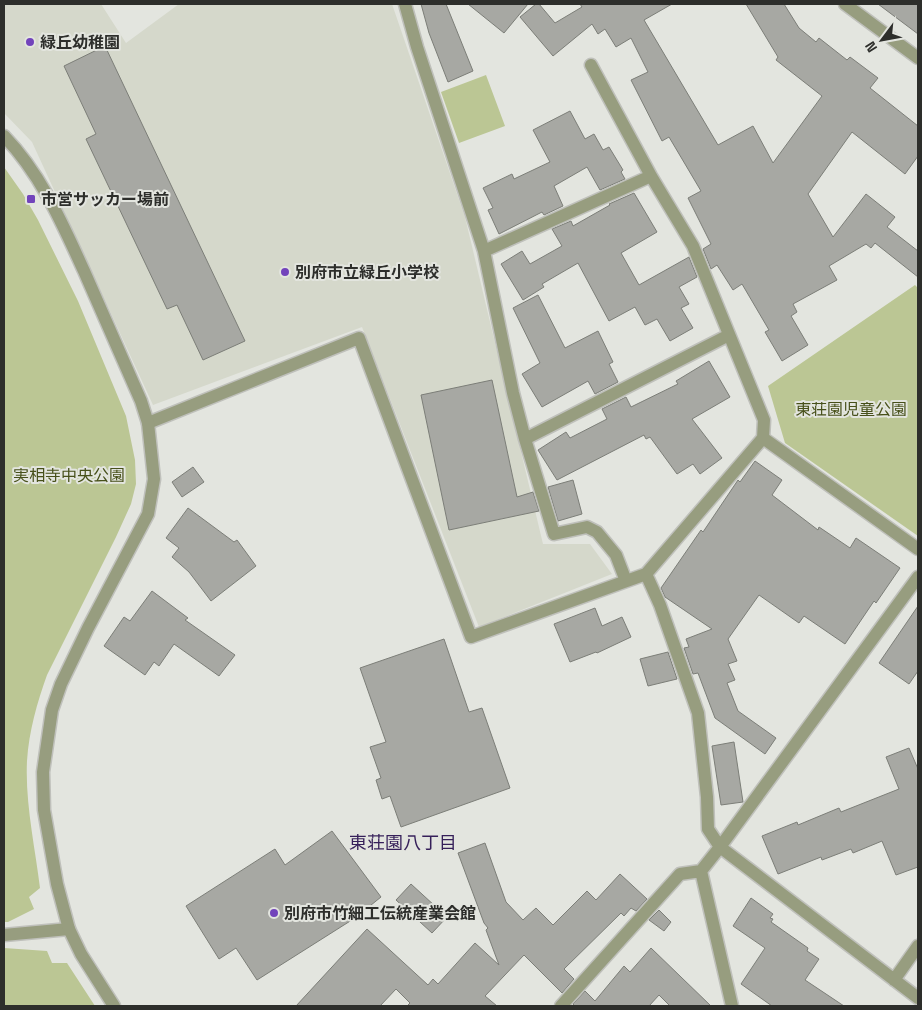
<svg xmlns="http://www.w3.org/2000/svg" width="922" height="1010" font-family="'Space Grotesk','Noto Sans JP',sans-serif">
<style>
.built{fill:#d5d8cb}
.green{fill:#bbc694}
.building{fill:#a7a8a3;stroke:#7c7e78}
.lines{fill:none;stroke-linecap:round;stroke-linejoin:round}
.minor-casing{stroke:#bfc0bb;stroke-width:15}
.tertiary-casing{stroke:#bfc0bb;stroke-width:15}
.minor{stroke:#979d7f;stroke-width:12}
.tertiary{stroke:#979d7f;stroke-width:12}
.poi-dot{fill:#7243bb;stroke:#e3e5df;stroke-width:2}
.labels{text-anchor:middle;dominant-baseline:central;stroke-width:4;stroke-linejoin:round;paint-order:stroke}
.poi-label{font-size:16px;font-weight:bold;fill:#2d2e2b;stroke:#e3e5df;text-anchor:start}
.park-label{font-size:16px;fill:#47501a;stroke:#e3e5df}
.neighbourhood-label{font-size:18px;fill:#351f59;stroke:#e3e5df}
</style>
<rect width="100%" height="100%" fill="#e3e5df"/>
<path class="built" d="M 4,4 L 101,4 L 126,43 L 179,4 L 392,4 L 465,217 L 543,544 L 590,544 L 612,574 L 479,627 L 362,327 L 153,405 L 32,142 L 4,113 Z"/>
<path class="green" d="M 486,75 L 505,126 L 459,143 L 441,92 Z
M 4,167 L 23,194 L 38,220 L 78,301 L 126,416 L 135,460 L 136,484 L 131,504 L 116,537 L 47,675 C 37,703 29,731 27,761 C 25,803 35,847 40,888 L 29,897 L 34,909 L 8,922 L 4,922 Z
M 915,285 L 918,288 L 918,536 L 785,443 L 768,386 Z
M 4,948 L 47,951 L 52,963 L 67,963 L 95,1006 L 4,1006 Z"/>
<path class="building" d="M 421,4 L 446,4 L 473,71 L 448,82 L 429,33 Z
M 468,4 L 528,4 L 504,33 Z
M 536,4 L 539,4 L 555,23 L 582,7 L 580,4 L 672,4 L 644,20 L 718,145 L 753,126 L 773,163 L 822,96 L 776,60 L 778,57 L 746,4 L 784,4 L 799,28 L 816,42 L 819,38 L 847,60 L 850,57 L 878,78 L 870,88 L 918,126 L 918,156 L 905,174 L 852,132 L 808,194 L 833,237 L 866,194 L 895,217 L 887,227 L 918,251 L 918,277 L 875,243 L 871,248 L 866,244 L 829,266 L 837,280 L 793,304 L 797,312 L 791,316 L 808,345 L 782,361 L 765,332 L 769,330 L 742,284 L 733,290 L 717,265 L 711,269 L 703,249 L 711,244 L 688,198 L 701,191 L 669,137 L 662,141 L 631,80 L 648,72 L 631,38 L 616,47 L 605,29 L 598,34 L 592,24 L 553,56 L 520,17 Z
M 878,4 L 918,4 L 918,34 Z
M 105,46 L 245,341 L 203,360 L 177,305 L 167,309 L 86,139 L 96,134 L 64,66 Z
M 570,111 L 585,139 L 594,134 L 603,150 L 609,147 L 623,170 L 621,172 L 625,179 L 600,190 L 587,167 L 554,186 L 563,206 L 544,215 L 542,212 L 499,234 L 488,210 L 493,208 L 483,188 L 512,174 L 514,179 L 550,162 L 533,130 Z
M 634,193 L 657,232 L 621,253 L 639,285 L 689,257 L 697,277 L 679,287 L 689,304 L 681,308 L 693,328 L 670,341 L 657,319 L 645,325 L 635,307 L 609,321 L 578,263 L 542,284 L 544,287 L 523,300 L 501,264 L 522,251 L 530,264 L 562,246 L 552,229 L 571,221 L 573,226 L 610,205 L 609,204 Z
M 538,295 L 565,348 L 598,331 L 613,362 L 609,364 L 618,382 L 595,394 L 588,381 L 542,407 L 522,374 L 540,363 L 513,308 Z
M 709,361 L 730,397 L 692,419 L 722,458 L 700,474 L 693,464 L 677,474 L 650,437 L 646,439 L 644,435 L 557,480 L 538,450 L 566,432 L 570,438 L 607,419 L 602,409 L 626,397 L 631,407 L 678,384 L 676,381 Z
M 492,380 L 517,497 L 533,492 L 539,511 L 449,530 L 421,395 Z
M 755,461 L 782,480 L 772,495 L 818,530 L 819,527 L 850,548 L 856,538 L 900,568 L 876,603 L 874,601 L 845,644 L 804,616 L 799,623 L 759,595 L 728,639 L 737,661 L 728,664 L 735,680 L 727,683 L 738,711 L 776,738 L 765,754 L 715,718 L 698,673 L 693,674 L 684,648 L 689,647 L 686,639 L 712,629 L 665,597 L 661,588 L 701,530 L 703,532 L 738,480 L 740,482 Z
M 193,467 L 204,482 L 182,497 L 172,482 Z
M 573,480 L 582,514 L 558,521 L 548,487 Z
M 188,508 L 234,542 L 237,540 L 256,566 L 211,601 L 189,572 L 172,557 L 179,548 L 166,538 Z
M 152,591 L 188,618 L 185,620 L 235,655 L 219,676 L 174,644 L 159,666 L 154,662 L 145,675 L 104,646 L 124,617 L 130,621 Z
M 918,606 L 918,671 L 909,684 L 879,663 Z
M 595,608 L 602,626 L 622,617 L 631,637 L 597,653 L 596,652 L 570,662 L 554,624 Z
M 444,639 L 469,712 L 482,708 L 510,788 L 401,827 L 390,796 L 382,799 L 376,780 L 381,778 L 370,747 L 386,742 L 360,668 Z
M 668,652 L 677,679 L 648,686 L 640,659 Z
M 734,742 L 743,802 L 721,805 L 712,746 Z
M 909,748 L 918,769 L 918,867 L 896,875 L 882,841 L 853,853 L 851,849 L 822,860 L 821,857 L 778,874 L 762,836 L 797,822 L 798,825 L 839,808 L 841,812 L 899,789 L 886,757 Z
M 332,831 L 381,897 L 355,918 L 257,980 L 236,948 L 219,959 L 186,906 L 275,849 L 285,865 Z
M 485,843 L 506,902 L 523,920 L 536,908 L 553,925 L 587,891 L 596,900 L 620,874 L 647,899 L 636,911 L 631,908 L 624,916 L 621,913 L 564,969 L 574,979 L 562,993 L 524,955 L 485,996 L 497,1006 L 407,1006 L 410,1003 L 396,989 L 380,1006 L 296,1006 L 367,929 L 428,985 L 433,979 L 438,984 L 475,943 L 499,965 L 486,930 L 488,928 L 484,923 L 458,853 Z
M 411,884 L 447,917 L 432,933 L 396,900 Z
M 751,898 L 773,914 L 770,918 L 773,919 L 771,922 L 808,948 L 807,951 L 819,959 L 805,980 L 844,1006 L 772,1006 L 741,984 L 765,948 L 733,926 Z
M 659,910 L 671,922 L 664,931 L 649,920 Z
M 651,948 L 711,1006 L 670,1006 L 659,995 L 649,1006 L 575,1006 L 573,1004 L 585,991 L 595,1001 L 624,966 L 630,972 Z"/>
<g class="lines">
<defs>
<path id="minor" d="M 405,4 L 417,47 L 484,251 L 513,393 L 525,439 L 554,534 L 587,527 L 597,532 L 616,555 L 626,581
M 845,4 L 918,58
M 591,65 L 651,176 L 693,246 L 764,420 L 763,438 L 918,549
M 484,251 L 651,176
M 148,423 L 359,338 L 471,637 L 646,574 L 763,438
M 525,439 L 729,335
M 918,577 L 720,847 L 918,998
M 701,871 L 732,1006
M 4,935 L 69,929
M 894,980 L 918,946
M 561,1006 L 680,874 L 701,871 L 720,847 L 708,829 L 707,797 L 698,713 L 660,605 L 646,574"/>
<path id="tertiary" d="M 4,136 C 41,174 62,223 84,271 C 103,314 122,357 141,401 L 148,423 L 154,479 L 148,514 L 88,628 L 61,684 L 52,710 L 43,772 L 44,810 L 57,884 L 69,929 L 81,954 L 114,1006"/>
</defs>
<use href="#minor" class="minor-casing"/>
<use href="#tertiary" class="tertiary-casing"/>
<use href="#minor" class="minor"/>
<use href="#tertiary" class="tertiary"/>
</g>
<g class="poi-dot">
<circle cx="30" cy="42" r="5"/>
<rect x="26" y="194" width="10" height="10" rx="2.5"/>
<circle cx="285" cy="272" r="5"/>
<circle cx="274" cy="913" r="5"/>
</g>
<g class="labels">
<g class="poi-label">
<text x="40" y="42">緑丘幼稚園</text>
<text x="41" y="199">市営サッカー場前</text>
<text x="295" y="272">別府市立緑丘小学校</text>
<text x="284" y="913">別府市竹細工伝統産業会館</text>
</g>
<g class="park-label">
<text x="851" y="409">東荘園児童公園</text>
<text x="69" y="475">実相寺中央公園</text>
</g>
<g class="neighbourhood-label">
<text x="403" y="842">東荘園八丁目</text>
</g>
</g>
<rect width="922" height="1010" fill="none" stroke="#2d2e2b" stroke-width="10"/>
<g transform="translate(882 40) rotate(238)" stroke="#e3e5df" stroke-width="4" paint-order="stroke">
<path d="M0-4L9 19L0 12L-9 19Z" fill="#2d2e2b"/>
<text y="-8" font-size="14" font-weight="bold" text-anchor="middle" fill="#2d2e2b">N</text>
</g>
</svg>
